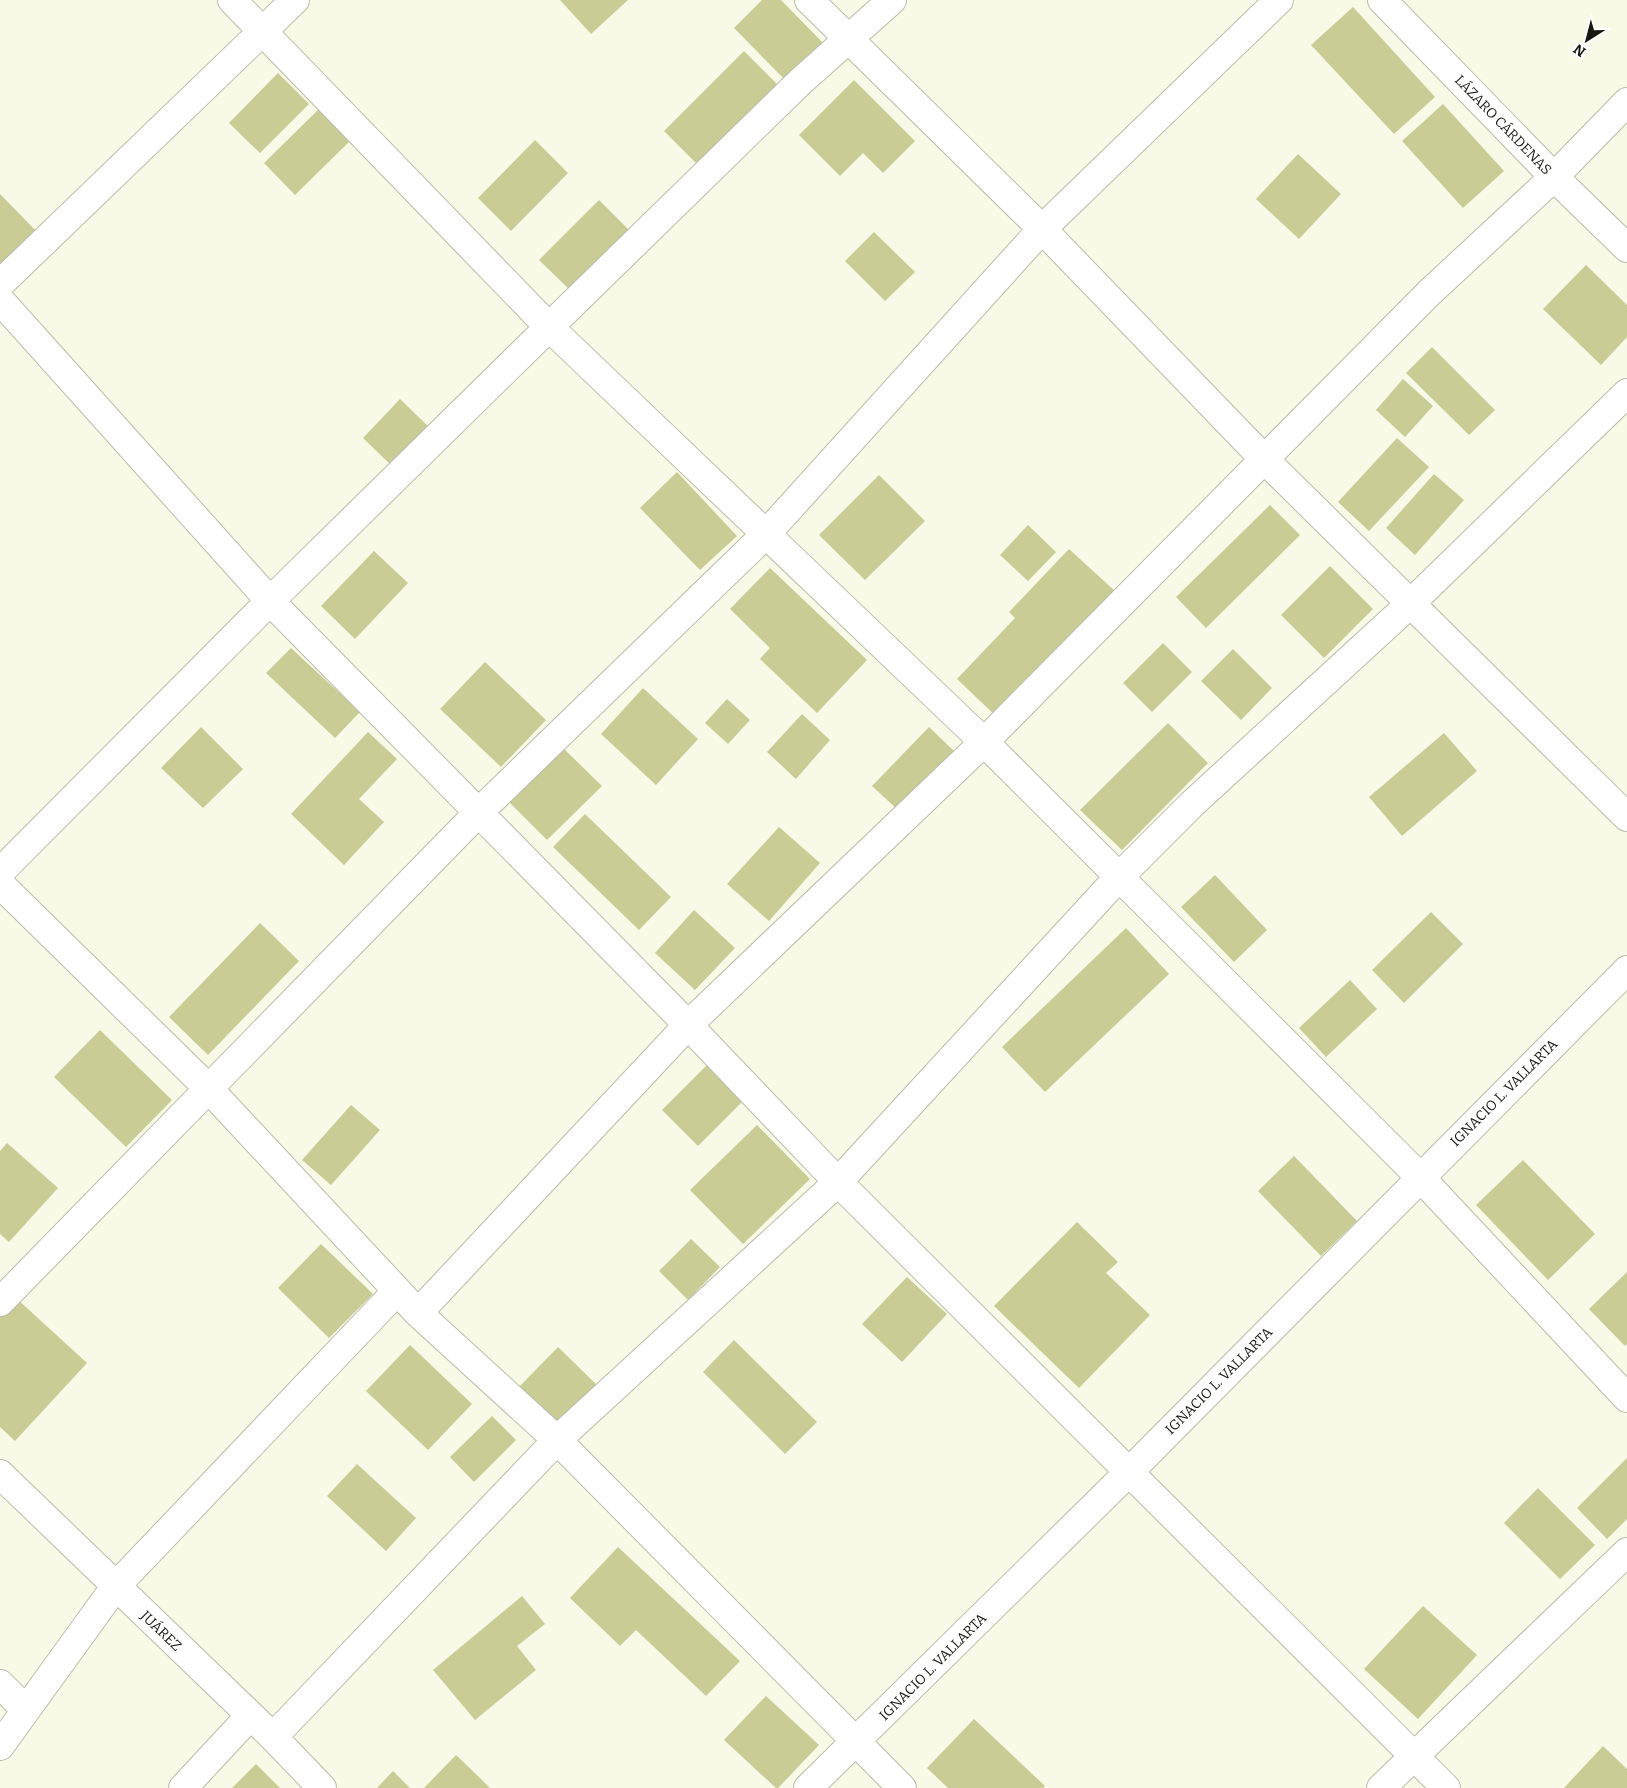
<svg xmlns="http://www.w3.org/2000/svg" width="1627" height="1788" font-family="Bitter,serif">
<style>
.building{fill:#cacc95}
.lines{fill:none;stroke-linecap:round;stroke-linejoin:round}
.minor-casing{stroke:#babba9;stroke-width:30}
.minor{stroke:#fff;stroke-width:28}
.labels{text-anchor:middle;dominant-baseline:central;stroke-width:4;stroke-linejoin:round;paint-order:stroke}
.street-label{font-size:14px;fill:#171811;stroke:#fff}
</style>
<rect width="100%" height="100%" fill="#f8f9e6"/>
<path class="building" d="M 560,0 L 628,0 L 591,34 Z
M 762,0 L 781,0 L 829,49 L 791,86 L 734,28 Z
M 1353,7 L 1435,97 L 1394,134 L 1311,45 Z
M 744,51 L 782,89 L 702,169 L 664,131 Z
M 278,73 L 309,104 L 260,153 L 229,123 Z
M 854,80 L 915,141 L 883,173 L 863,153 L 840,176 L 799,135 Z
M 1443,104 L 1504,171 L 1463,208 L 1402,141 Z
M 319,109 L 351,140 L 295,195 L 264,163 Z
M 535,140 L 568,173 L 511,231 L 478,198 Z
M 1298,154 L 1341,194 L 1299,239 L 1256,199 Z
M 0,194 L 37,232 L 0,269 Z
M 599,200 L 633,234 L 574,294 L 539,260 Z
M 874,232 L 915,272 L 885,301 L 845,261 Z
M 1586,265 L 1627,305 L 1627,337 L 1601,365 L 1543,309 Z
M 1432,347 L 1495,410 L 1469,435 L 1406,373 Z
M 1403,379 L 1433,406 L 1405,437 L 1376,410 Z
M 400,399 L 432,430 L 395,469 L 363,438 Z
M 1397,438 L 1429,467 L 1369,531 L 1338,502 Z
M 677,472 L 737,536 L 700,570 L 640,508 Z
M 1434,474 L 1464,500 L 1415,555 L 1386,528 Z
M 879,475 L 925,521 L 865,580 L 819,535 Z
M 1270,505 L 1300,535 L 1206,628 L 1176,597 Z
M 1028,525 L 1056,552 L 1028,581 L 1000,555 Z
M 1069,549 L 1116,592 L 998,718 L 957,679 L 1015,618 L 1009,612 Z
M 374,551 L 408,583 L 355,639 L 321,606 Z
M 1330,566 L 1373,609 L 1324,658 L 1281,615 Z
M 770,568 L 867,660 L 817,713 L 760,659 L 770,648 L 730,609 Z
M 1163,643 L 1192,672 L 1152,712 L 1123,683 Z
M 291,648 L 360,712 L 335,738 L 266,673 Z
M 1233,649 L 1272,688 L 1241,720 L 1201,681 Z
M 485,662 L 546,720 L 501,767 L 440,709 Z
M 643,688 L 698,739 L 656,785 L 601,734 Z
M 727,699 L 750,720 L 728,744 L 705,723 Z
M 802,714 L 830,740 L 796,779 L 767,752 Z
M 1168,723 L 1208,763 L 1122,850 L 1080,810 Z
M 201,727 L 243,769 L 203,808 L 161,768 Z
M 929,727 L 955,752 L 899,811 L 872,786 Z
M 368,732 L 397,759 L 359,799 L 384,822 L 344,865 L 291,814 Z
M 1444,733 L 1477,771 L 1402,836 L 1369,797 Z
M 563,748 L 602,786 L 547,840 L 509,802 Z
M 585,814 L 671,897 L 639,930 L 553,847 Z
M 779,827 L 820,863 L 769,921 L 727,884 Z
M 1215,875 L 1267,930 L 1234,962 L 1181,907 Z
M 694,910 L 735,948 L 695,990 L 655,953 Z
M 1431,912 L 1463,944 L 1404,1003 L 1372,970 Z
M 260,923 L 299,961 L 208,1055 L 169,1017 Z
M 1126,928 L 1169,974 L 1045,1092 L 1002,1047 Z
M 1350,980 L 1377,1009 L 1326,1057 L 1299,1028 Z
M 100,1030 L 172,1100 L 126,1147 L 54,1077 Z
M 707,1065 L 743,1101 L 698,1146 L 662,1110 Z
M 351,1105 L 380,1130 L 331,1185 L 302,1160 Z
M 757,1125 L 810,1179 L 743,1244 L 690,1190 Z
M 7,1143 L 58,1188 L 9,1242 L 0,1234 L 0,1151 Z
M 1294,1156 L 1357,1221 L 1321,1256 L 1258,1191 Z
M 1523,1160 L 1595,1234 L 1548,1280 L 1476,1205 Z
M 1077,1222 L 1118,1262 L 1106,1273 L 1150,1315 L 1079,1388 L 994,1306 Z
M 691,1239 L 720,1267 L 688,1300 L 659,1271 Z
M 321,1244 L 373,1294 L 329,1338 L 278,1288 Z
M 1627,1272 L 1627,1344 L 1625,1346 L 1589,1309 Z
M 907,1277 L 947,1314 L 902,1362 L 862,1324 Z
M 16,1298 L 87,1363 L 15,1441 L 0,1427 L 0,1315 Z
M 734,1340 L 817,1422 L 785,1454 L 703,1372 Z
M 410,1345 L 472,1404 L 428,1450 L 366,1391 Z
M 558,1347 L 601,1389 L 560,1431 L 517,1389 Z
M 492,1416 L 516,1440 L 474,1482 L 450,1457 Z
M 1627,1458 L 1627,1519 L 1607,1539 L 1577,1508 Z
M 357,1464 L 416,1518 L 386,1551 L 327,1496 Z
M 1538,1488 L 1595,1545 L 1560,1579 L 1504,1523 Z
M 618,1547 L 740,1661 L 706,1696 L 636,1630 L 620,1646 L 570,1598 Z
M 522,1596 L 545,1624 L 517,1646 L 536,1670 L 475,1720 L 433,1670 Z
M 1423,1606 L 1477,1655 L 1418,1719 L 1364,1669 Z
M 766,1696 L 819,1745 L 778,1788 L 776,1788 L 724,1740 Z
M 974,1719 L 1045,1786 L 1043,1788 L 948,1788 L 927,1768 Z
M 1603,1746 L 1627,1769 L 1627,1788 L 1564,1788 Z
M 456,1755 L 480,1778 L 490,1788 L 424,1788 Z
M 256,1764 L 280,1788 L 232,1788 Z
M 393,1771 L 410,1788 L 377,1788 Z"/>
<g class="lines">
<defs>
<path id="minor" d="M 232,0 L 549,327 L 984,742 L 1420,1177 L 1627,1398
M 809,0 L 1042,229 L 1266,461 L 1627,817
M 1382,0 L 1554,177 L 1627,248
M 0,284 L 295,0
M 0,300 L 270,601 L 688,1025 L 838,1182 L 1446,1788
M 0,872 L 270,601 L 549,327 L 800,82 L 892,0
M 0,884 L 208,1088 L 418,1313 L 557,1440 L 902,1788
M 0,1302 L 478,813 L 767,533 L 1042,229 L 1279,0
M 418,1313 L 688,1025 L 984,742 L 1429,293 L 1554,177 L 1627,102
M 0,1474 L 273,1737 L 322,1788
M 0,1684 L 25,1709
M 273,1737 L 557,1440 L 838,1182 L 1118,878 L 1192,804 L 1410,604 L 1627,393
M 0,1746 L 115,1587 L 397,1291
M 183,1788 L 249,1717
M 808,1788 L 1130,1471 L 1627,970
M 1381,1788 L 1627,1552"/>
</defs>
<use href="#minor" class="minor-casing"/>
<use href="#minor" class="minor"/>
</g>
<g class="labels">
<g class="street-label">
<text transform="translate(1503 125) rotate(46)">LÁZARO CÁRDENAS</text>
<text transform="translate(1504 1093) rotate(-45)">IGNACIO L. VALLARTA</text>
<text transform="translate(1219 1381) rotate(-45)">IGNACIO L. VALLARTA</text>
<text transform="translate(161 1631) rotate(44)">JUÁREZ</text>
<text transform="translate(933 1667) rotate(-45)">IGNACIO L. VALLARTA</text>
</g>
</g>
<g transform="translate(1587 40) rotate(216)" stroke="#ffffff" stroke-width="4" paint-order="stroke">
<path d="M0-4L9 19L0 12L-9 19Z" fill="#171811"/>
<text y="-8" font-size="14" font-weight="bold" text-anchor="middle" fill="#171811">N</text>
</g>
</svg>
